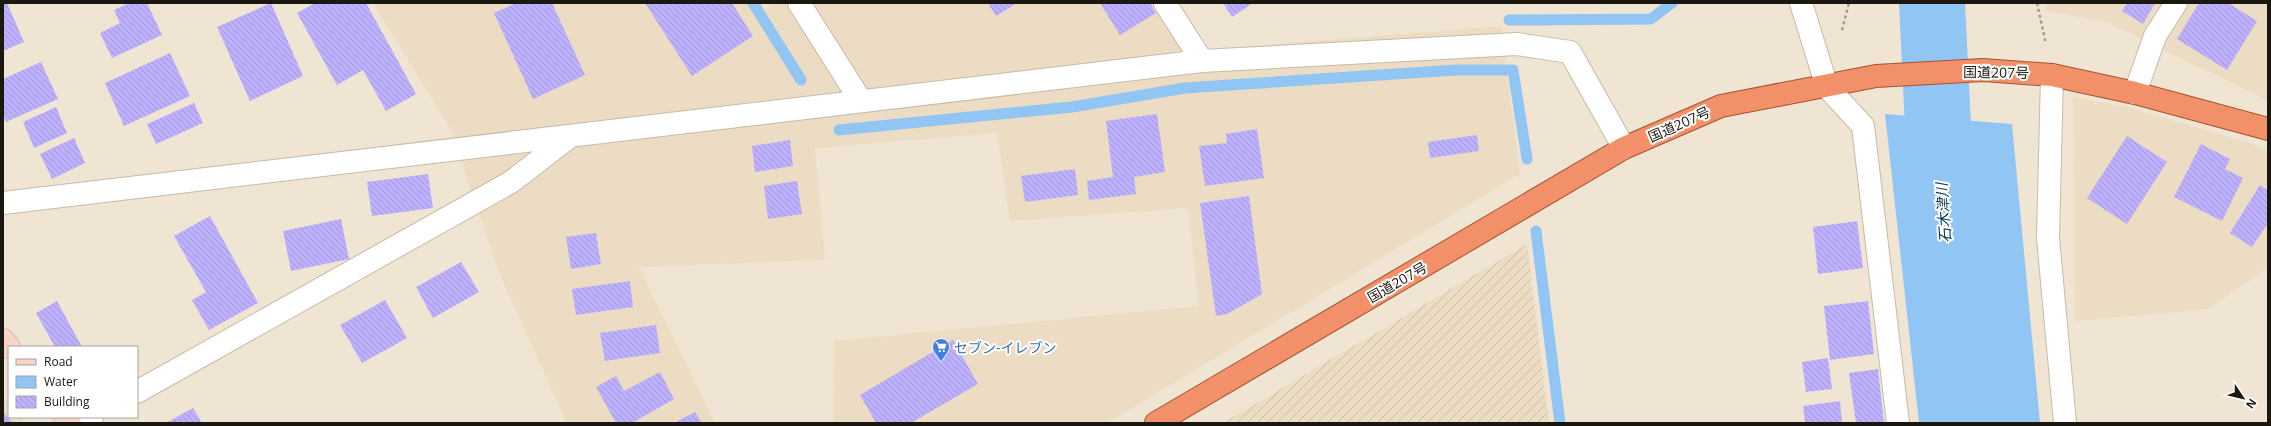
<svg xmlns="http://www.w3.org/2000/svg" width="2271" height="426" font-family="'Open Sans','Noto Sans JP',sans-serif">
<style>
.built{fill:#ebdcc3}
.industrial{fill:url(#industrial-furrows)}
.water{fill:#90c5f4}
.lines{fill:none;stroke-linecap:round;stroke-linejoin:round}
.stream{stroke:#90c5f4;stroke-width:11}
.river{stroke:#90c5f4;stroke-width:66}
.building{fill:url(#building-back-hatch)}
.service-casing{stroke:#c6bba9;stroke-width:24}
.minor-casing{stroke:#c6bba9;stroke-width:24}
.tertiary-casing{stroke:#c6bba9;stroke-width:24}
.secondary-casing{stroke:#c6bba9;stroke-width:24}
.trunk-casing{stroke:#a45332;stroke-width:24}
.path{stroke:#a39b8d;stroke-width:2.5;stroke-dasharray:3 3;stroke-linecap:butt}
.service{stroke:#fff;stroke-width:22}
.minor{stroke:#fff;stroke-width:22}
.tertiary{stroke:#fff;stroke-width:22}
.secondary{stroke:#fad5c7;stroke-width:22}
.trunk{stroke:#f2906a;stroke-width:22}
.labels{text-anchor:middle;dominant-baseline:central;stroke-width:4;stroke-linejoin:round;paint-order:stroke}
.street-label{font-size:14px;fill:#1a1610;stroke:#fff}
.shop-label{font-size:14px;fill:#366cbe;stroke:#fff;text-anchor:start}
.water-label{font-size:15px;font-style:italic;fill:#003559;stroke:#fff}
</style>
<defs>
<pattern id="industrial-furrows" width="10" height="10" patternUnits="userSpaceOnUse"><rect width="10" height="10" fill="#ebdcc3"/><path d="M-1 1l2-2M0 10L10 0M9 11l2-2" fill="none" stroke="#c9bca6"/></pattern>
<pattern id="building-back-hatch" width="6" height="6" patternUnits="userSpaceOnUse"><rect width="6" height="6" fill="#bdb1fe"/><path d="M-1 5l2 2M0 0l6 6M5-1l2 2" fill="none" stroke="#a298d9"/></pattern>
</defs>
<rect width="100%" height="100%" fill="#f0e5d3"/>
<path class="built" d="M 373,3 L 761,3 L 765,9 L 774,3 L 1177,3 L 1206,50 L 1501,26 L 1520,174 L 1107,423 L 833,423 L 834,341 L 1199,306 L 1188,208 L 1010,221 L 997,133 L 815,148 L 825,260 L 639,267 L 715,423 L 567,423 L 499,273 L 450,128 Z
M 2046,3 L 2268,3 L 2268,101 L 2107,22 L 2047,11 Z
M 2073,97 L 2127,107 L 2250,143 L 2268,151 L 2268,268 L 2208,309 L 2075,321 Z
M 3,395 L 9,403 L 9,417 L 21,417 L 25,423 L 3,423 Z"/>
<path class="industrial" d="M 1527,244 L 1549,423 L 1223,423 Z"/>
<path class="water" d="M 1885,114 L 2012,124 L 2040,423 L 1919,423 Z"/>
<g class="lines">
<path class="stream" d="M 753,3 L 801,80
M 1509,20 L 1651,19 L 1672,3
M 839,130 L 1072,107 L 1185,88 L 1456,70 L 1513,70 L 1527,159
M 1536,231 L 1560,423"/>
<path class="river" d="M 1932,3 L 1942,209"/>
</g>
<path class="building" d="M 7,3 L 24,42 L 3,51 L 3,5 Z
M 129,3 L 147,3 L 162,35 L 112,58 L 100,33 L 120,23 L 114,10 Z
M 271,3 L 303,76 L 250,101 L 217,27 Z
M 315,3 L 366,3 L 416,94 L 386,111 L 363,70 L 337,85 L 297,13 Z
M 516,3 L 552,3 L 585,75 L 533,99 L 494,13 Z
M 645,3 L 732,3 L 753,36 L 692,76 Z
M 988,3 L 1017,3 L 996,16 Z
M 1100,3 L 1150,3 L 1156,13 L 1120,35 Z
M 1223,3 L 1253,3 L 1232,17 Z
M 2127,3 L 2155,3 L 2143,24 L 2122,11 Z
M 2199,3 L 2228,3 L 2257,21 L 2227,70 L 2177,39 Z
M 170,53 L 190,96 L 124,126 L 105,83 Z
M 41,62 L 58,99 L 6,122 L 3,115 L 3,79 Z
M 194,103 L 203,123 L 156,144 L 147,124 Z
M 56,107 L 67,133 L 34,148 L 23,122 Z
M 1157,114 L 1165,172 L 1134,177 L 1136,194 L 1089,200 L 1087,181 L 1113,177 L 1106,121 Z
M 1257,129 L 1264,178 L 1205,186 L 1199,146 L 1227,143 L 1226,134 Z
M 1477,135 L 1479,151 L 1430,158 L 1428,142 Z
M 2127,136 L 2167,162 L 2127,224 L 2087,198 Z
M 74,138 L 85,163 L 52,179 L 40,154 Z
M 790,140 L 793,166 L 755,172 L 752,146 Z
M 2201,144 L 2230,159 L 2225,169 L 2243,178 L 2222,221 L 2174,197 Z
M 1075,169 L 1078,195 L 1025,202 L 1021,176 Z
M 428,174 L 433,208 L 372,216 L 367,182 Z
M 797,181 L 802,214 L 768,219 L 764,186 Z
M 2260,185 L 2268,191 L 2268,223 L 2252,247 L 2230,233 Z
M 1249,196 L 1262,294 L 1227,314 L 1216,316 L 1200,203 Z
M 210,216 L 258,303 L 209,330 L 192,300 L 206,292 L 174,236 Z
M 341,219 L 349,259 L 291,271 L 283,231 Z
M 1857,221 L 1863,268 L 1818,274 L 1813,227 Z
M 596,233 L 601,264 L 571,269 L 566,237 Z
M 461,262 L 479,292 L 433,318 L 416,287 Z
M 630,281 L 633,307 L 576,315 L 572,289 Z
M 385,300 L 407,338 L 362,363 L 340,325 Z
M 57,301 L 82,347 L 55,347 L 36,313 Z
M 1868,301 L 1874,354 L 1830,360 L 1824,306 Z
M 656,325 L 660,353 L 605,361 L 600,333 Z
M 953,340 L 978,384 L 911,423 L 876,423 L 860,395 Z
M 1828,358 L 1832,389 L 1806,392 L 1802,362 Z
M 1878,369 L 1884,423 L 1856,423 L 1849,373 Z
M 660,372 L 674,399 L 632,423 L 616,423 L 596,387 L 616,376 L 624,391 Z
M 1840,401 L 1842,423 L 1805,423 L 1803,406 Z
M 193,408 L 202,423 L 166,423 Z
M 3,412 L 13,423 L 3,423 Z
M 695,412 L 702,423 L 674,423 Z"/>
<g class="lines">
<defs>
<path id="service" d="M 799,3 L 861,101"/>
<path id="minor" d="M 1165,3 L 1202,61
M 2052,75 L 2048,238 L 2065,423
M 1827,87 L 1863,126 L 1898,423
M 2135,93 L 2155,36 L 2176,3
M 3,203 L 1202,61 L 1517,44 L 1570,52 L 1624,148
M 137,392 L 511,182 L 568,138
M 82,423 L 92,417"/>
<path id="tertiary" d="M 1801,3 L 1827,87"/>
<path id="secondary" d="M 3,340 L 9,347
M 65,417 L 70,423"/>
<path id="trunk" d="M 1156,423 L 1624,148 L 1721,106 L 1876,76 L 1983,70 L 2052,75 L 2135,93 L 2268,129"/>
</defs>
<use href="#service" class="service-casing"/>
<use href="#minor" class="minor-casing"/>
<use href="#tertiary" class="tertiary-casing"/>
<use href="#secondary" class="secondary-casing"/>
<use href="#trunk" class="trunk-casing"/>
<path class="path" d="M 2037,3 L 2046,44
M 1842,30 L 1849,3"/>
<use href="#service" class="service"/>
<use href="#minor" class="minor"/>
<use href="#tertiary" class="tertiary"/>
<use href="#secondary" class="secondary"/>
<use href="#trunk" class="trunk"/>
</g>
<defs>
<symbol id="supermarket-pin" viewBox="-11 -11 22 30"><path d="M0 17L-7.5 6A9.5 9.5 0 1 1 7.5 6Z" fill="#3f7fe0" stroke="#fff"/><path d="M-6-5.5h2.5l.6 2H6L4.5 2H-2.5L-4.4-4H-6ZM-1.5 3.2a1.3 1.3 0 1 0 .1 0ZM3 3.2a1.3 1.3 0 1 0 .1 0Z" fill="#fff"/></symbol>
</defs>
<g fill-rule="evenodd">
<use href="#supermarket-pin" x="931" y="337" width="20" height="27"/>
</g>
<g class="labels">
<g class="street-label">
<text transform="translate(1996 72) rotate(1)">国道207号</text>
<text transform="translate(1679 124) rotate(-24)">国道207号</text>
<text transform="translate(1397 282) rotate(-30)">国道207号</text>
</g>
<g class="shop-label">
<text x="954" y="347">セブン-イレブン</text>
</g>
<g class="water-label">
<text transform="translate(1943 213) rotate(-94)">石木津川</text>
</g>
</g>
<rect width="2271" height="426" fill="none" stroke="#1a1610" stroke-width="8"/>
<rect x="8" y="346" width="130" height="72" fill="#ffffff" stroke="#a3a29f"/>
<rect x="16" y="359" width="20" height="6" fill="#fad5c7" stroke="#a3a29f"/>
<text x="44" y="366" font-size="12" fill="#1a1610">Road</text>
<rect x="16" y="376" width="20" height="12" fill="#90c5f4" stroke="#a3a29f"/>
<text x="44" y="386" font-size="12" fill="#1a1610">Water</text>
<rect x="16" y="396" width="20" height="12" fill="url(#building-back-hatch)" stroke="#a3a29f"/>
<text x="44" y="406" font-size="12" fill="#1a1610">Building</text>
<g transform="translate(2243 398) rotate(125)" stroke="#ffffff" stroke-width="3" paint-order="stroke">
<path d="M0-3L7 15L0 10L-7 15Z" fill="#1a1610"/>
<text y="-6" font-size="11" font-weight="bold" text-anchor="middle" fill="#1a1610">N</text>
</g>
</svg>
